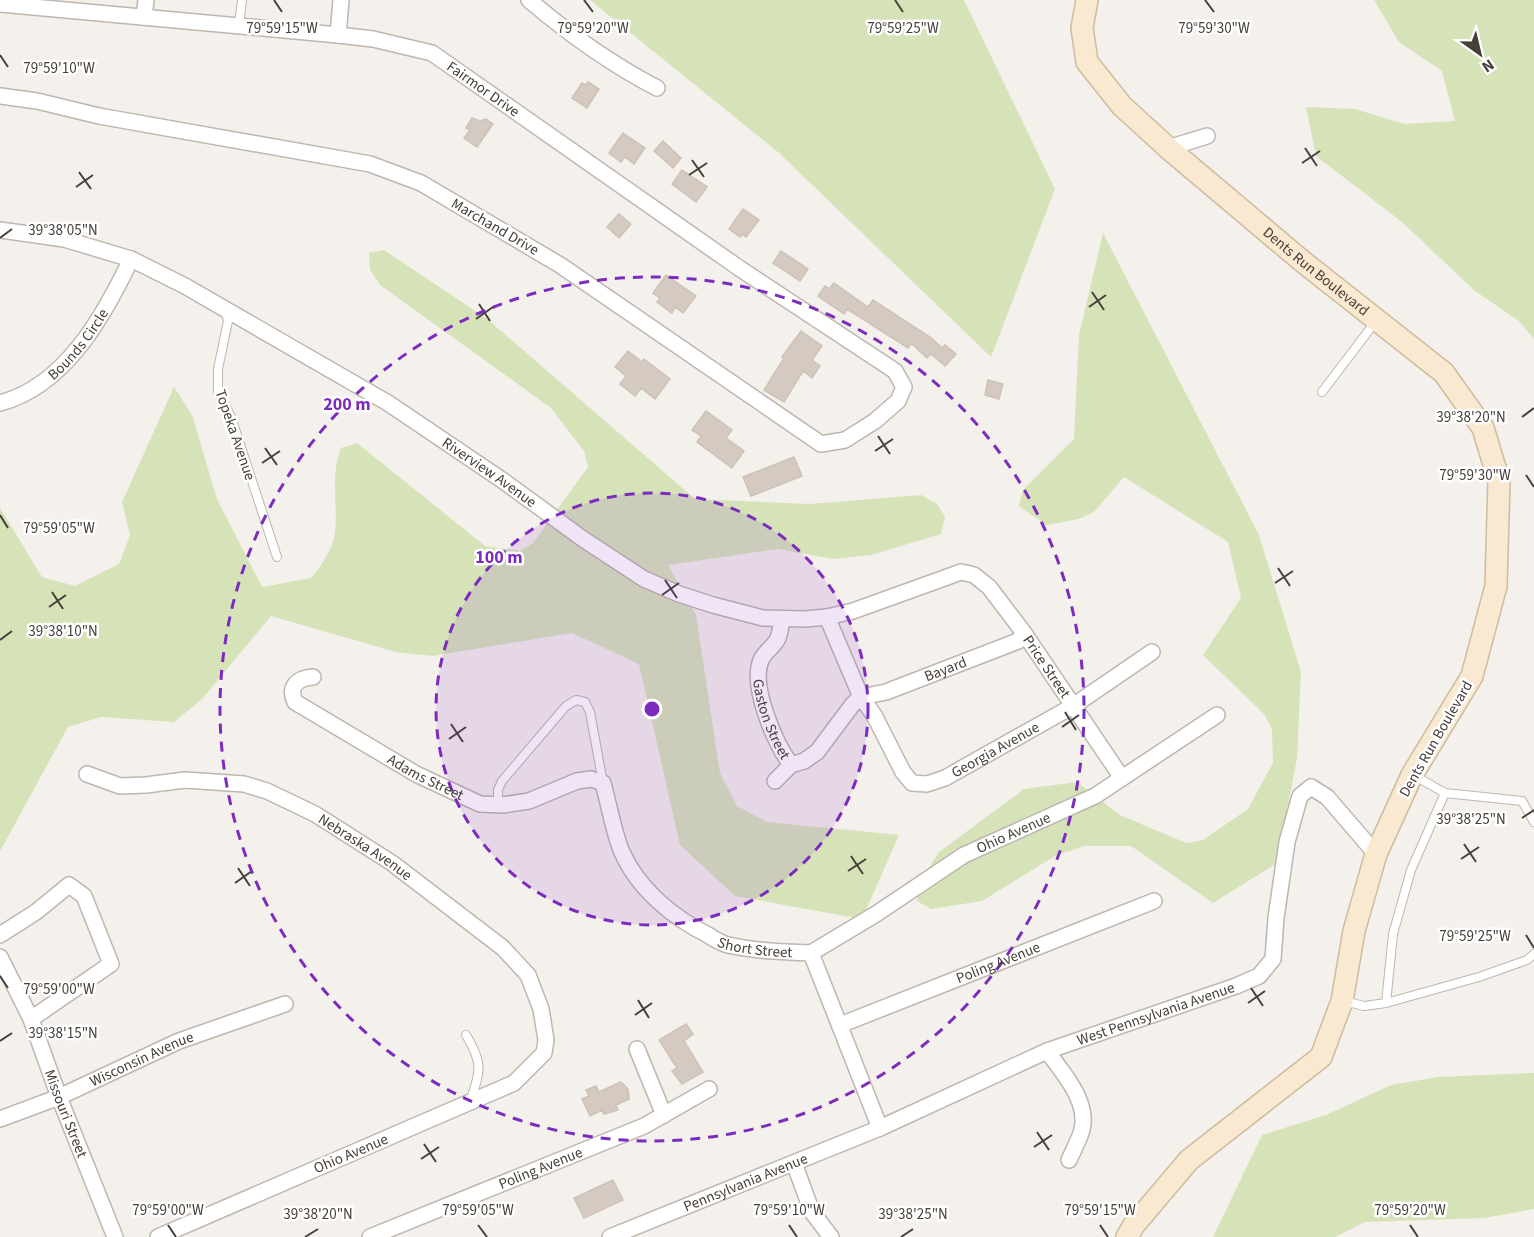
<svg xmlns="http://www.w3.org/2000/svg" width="1534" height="1237" font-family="'Source Sans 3',sans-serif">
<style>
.green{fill:#d6e3b9}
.building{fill:#d4cac2;stroke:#cec1b6;stroke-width:1.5}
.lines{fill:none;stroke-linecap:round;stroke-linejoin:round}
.lane-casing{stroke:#beb6af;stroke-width:10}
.street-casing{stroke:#beb6af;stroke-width:18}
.secondary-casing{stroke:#cebba0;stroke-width:24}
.lane{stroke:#fff;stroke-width:8}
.street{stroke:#fff;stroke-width:15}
.secondary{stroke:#f9e9d0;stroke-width:21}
.ticks{fill:none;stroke:#47403a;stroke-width:2}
.ring{fill:none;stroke:#7b2cbf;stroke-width:3;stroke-dasharray:10 8}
.labels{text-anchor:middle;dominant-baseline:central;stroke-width:5;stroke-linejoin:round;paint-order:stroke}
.street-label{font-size:15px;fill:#47403a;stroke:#fff}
.ticks-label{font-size:15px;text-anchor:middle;fill:#47403a;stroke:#fff;stroke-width:5;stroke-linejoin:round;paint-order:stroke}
.centre{fill:#7b2cbf;stroke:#fff;stroke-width:3}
.ring-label{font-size:18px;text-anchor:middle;font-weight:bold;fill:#7b2cbf;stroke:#fff;stroke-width:5;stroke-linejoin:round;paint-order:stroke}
</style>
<rect width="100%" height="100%" fill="#f4f0eb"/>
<path class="green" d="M 590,0 L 964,0 L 1055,189 L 991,357 L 778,152 Z
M 1374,0 L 1534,0 L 1534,339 L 1519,321 L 1475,291 L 1402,222 L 1316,156 L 1306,107 L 1355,109 L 1404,124 L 1455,121 L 1442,71 L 1399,42 Z
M 1103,233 L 1259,535 L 1301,672 L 1297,758 L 1277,863 L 1213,903 L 1131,846 L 1084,846 L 1055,856 L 982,901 L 931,909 L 917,901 L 920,882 L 939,852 L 1024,789 L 1077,782 L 1120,815 L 1186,843 L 1203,840 L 1248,809 L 1273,763 L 1272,729 L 1264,714 L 1203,655 L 1241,598 L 1228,542 L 1124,477 L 1095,511 L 1079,519 L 1046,525 L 1019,506 L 1023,490 L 1074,439 L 1079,335 Z
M 384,250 L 486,318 L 695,499 L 809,504 L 921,495 L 937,504 L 945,517 L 941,534 L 871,555 L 833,559 L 778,549 L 668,565 L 696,615 L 720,773 L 737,806 L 767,822 L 899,835 L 862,919 L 735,896 L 680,845 L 639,664 L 572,633 L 432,656 L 396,652 L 271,616 L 202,699 L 174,722 L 101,717 L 68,727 L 0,851 L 0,508 L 42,577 L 75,586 L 119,564 L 130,535 L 122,502 L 174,387 L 192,415 L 217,499 L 262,587 L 311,578 C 321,566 333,549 335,533 C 338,504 330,475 341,448 L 357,443 L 485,546 L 520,551 L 533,543 L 588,467 L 584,451 L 551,408 L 380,285 L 370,270 L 369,253 Z
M 1534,1073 L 1534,1209 L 1484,1218 L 1365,1222 L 1335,1237 L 1213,1237 L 1262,1135 L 1326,1115 L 1391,1085 L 1439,1077 Z"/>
<path class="building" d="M 588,82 L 599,89 L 587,108 L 572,98 L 582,83 L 586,85 Z
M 472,118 L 480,121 L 486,119 L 493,124 L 477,147 L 464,138 L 470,130 L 466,128 Z
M 623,133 L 645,148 L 634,164 L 625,157 L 621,162 L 609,153 Z
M 663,141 L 681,158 L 673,168 L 654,151 Z
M 682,170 L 707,187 L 696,202 L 672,184 Z
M 743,209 L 759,220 L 746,237 L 742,234 L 740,237 L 729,229 Z
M 619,214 L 631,224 L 619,238 L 607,227 Z
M 781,251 L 808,269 L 800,281 L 773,263 Z
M 666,275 L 696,296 L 683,313 L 675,307 L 672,313 L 657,302 L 660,298 L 653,293 Z
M 834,283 L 868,307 L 873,300 L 930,337 L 942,348 L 945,345 L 956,354 L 945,366 L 931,354 L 927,358 L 911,343 L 908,348 L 847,309 L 844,314 L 818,296 L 825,286 L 829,289 Z
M 801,331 L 822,346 L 812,360 L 820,366 L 812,378 L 803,371 L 784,402 L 764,390 L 784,358 L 782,357 Z
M 628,351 L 642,362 L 644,359 L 670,379 L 655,399 L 641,388 L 635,396 L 620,384 L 626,376 L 615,367 Z
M 988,380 L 1003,384 L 999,399 L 985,395 Z
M 706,411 L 732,430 L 726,438 L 744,451 L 732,468 L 697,442 L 701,436 L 692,430 Z
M 794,457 L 802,476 L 751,496 L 743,477 Z
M 686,1024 L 693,1034 L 684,1041 L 703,1072 L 682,1084 L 672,1071 L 677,1068 L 659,1040 Z
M 621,1082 L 628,1089 L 629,1099 L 616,1105 L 618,1110 L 604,1114 L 602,1110 L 590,1116 L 582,1099 L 589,1096 L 586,1090 L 596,1086 L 599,1092 Z
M 613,1180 L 623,1200 L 584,1218 L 574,1198 Z"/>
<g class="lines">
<defs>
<path id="lane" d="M 239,25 L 242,0
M 225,310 L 228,321 L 218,369 L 218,391 L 231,417 L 277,557
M 1322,392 L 1376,321
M 1415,776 L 1445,793 L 1522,801 L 1534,822
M 498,805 L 498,790 L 502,781 L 566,706 L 576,700 L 585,702 L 590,712 L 603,783
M 1344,1001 L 1364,1006 L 1386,1003 L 1479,977 L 1527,960 L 1534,954
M 1386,1003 L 1393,934 L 1411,870 L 1445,793
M 466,1035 C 483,1063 481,1071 470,1101"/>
<g id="street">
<path d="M 529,0 C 570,35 609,63 657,88"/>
<path id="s1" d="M 0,4 L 338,35 L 373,39 L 432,53 L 739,268 L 895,371 L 904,387 L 898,401 L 875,421 L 845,440 L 821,444 L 560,265 L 421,183 L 370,164 L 99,116 L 37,101 L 0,96"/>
<path d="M 144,17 L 146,0"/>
<path d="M 338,35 L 341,0"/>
<path d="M 1168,148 L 1207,136"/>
<path id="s2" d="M 0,230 L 64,239 L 131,259 L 185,286 L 388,403 L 502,480 L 583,539 L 644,579 L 679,594 L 713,605 L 763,618 L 805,619 L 827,617 L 853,611 L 961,572 L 974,575 L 989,587 L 1024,633 L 1122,778"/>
<path id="s3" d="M 0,403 C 65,386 104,316 131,259"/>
<path id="s4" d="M 827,617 L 861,697 L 874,715 L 903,772 L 912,783 L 927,784 L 945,778 L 1073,706 L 1152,652"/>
<path id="s5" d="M 782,620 C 781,625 780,633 778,638 C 775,646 765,651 761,660 C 750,686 775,743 791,765"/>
<path id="s6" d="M 313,677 C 297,678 288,687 295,702 L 416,774 L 480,804 L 503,805 L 529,801 L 577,781 L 591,779 L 603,783 C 609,805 613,829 621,850 C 637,888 672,917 708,935 C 714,939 721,943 728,945 C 755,951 783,952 811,953 L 880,1128"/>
<path id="s7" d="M 87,774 L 120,786 L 146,785 L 185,780 L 244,784 L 267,791 L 315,814 L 392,863 L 503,948 L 528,975 L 541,1009 L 546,1040 L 544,1053 L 514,1083 L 158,1237"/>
<path id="s8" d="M 775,781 L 791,765 L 804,761 L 817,752 L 853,704 L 861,697 L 886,692 L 1018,641 L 1024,633"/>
<path d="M 0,935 L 36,912 L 69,885 L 84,896 L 111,964 L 31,1019"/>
<path id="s9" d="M 811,953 L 876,914 L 964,855 L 1095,796 L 1217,715"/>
<path id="s10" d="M 0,957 L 31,1019 L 59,1097 L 115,1237"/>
<path id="s11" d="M 840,1025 L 1154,901"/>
<path d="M 637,1049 L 664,1115"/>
<path d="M 1047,1051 C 1063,1073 1089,1101 1082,1130 C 1079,1140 1073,1151 1069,1160"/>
<path id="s12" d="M 0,1119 L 59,1097 L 179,1041 L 285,1004"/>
<path d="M 794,1163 L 812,1212 L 831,1237"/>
<path id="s13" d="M 370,1237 L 644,1126 L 709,1089"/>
<path id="s14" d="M 610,1237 L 880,1128 L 1047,1051 L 1236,986 L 1259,976 L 1273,959 L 1276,918 L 1287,842 L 1300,796 L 1311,787 L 1327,797 L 1376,854"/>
</g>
<g id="secondary">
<path id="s15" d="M 1087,0 L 1082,28 L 1087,62 L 1122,106 L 1168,148 L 1302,261 L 1444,373 L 1483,428 L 1499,481 L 1496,586 L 1472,676 L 1412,775 L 1376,854 L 1354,931 L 1342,1001 L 1321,1057 L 1189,1160 L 1134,1225 L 1127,1237"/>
</g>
</defs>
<use href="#lane" class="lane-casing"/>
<use href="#street" class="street-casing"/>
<use href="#secondary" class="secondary-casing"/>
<use href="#lane" class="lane"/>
<use href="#street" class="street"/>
<use href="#secondary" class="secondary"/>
</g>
<path class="ticks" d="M 274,0 L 282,12M 584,0 L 593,12M 895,0 L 903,12M 1205,0 L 1214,12M 0,55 L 8,67M 1305,148 L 1317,166M 692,160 L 704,177M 1302,163 L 1320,151M 79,172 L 91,189M 689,175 L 707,163M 76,187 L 93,175M 0,238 L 12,229M 1092,292 L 1104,310M 479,304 L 490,321M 1089,307 L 1106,295M 476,319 L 493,307M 1522,417 L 1534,408M 878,436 L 890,454M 265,448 L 277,465M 875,451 L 893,439M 262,463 L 280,451M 1526,475 L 1534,487M 0,515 L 8,528M 1278,568 L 1290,586M 665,580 L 677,598M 1275,583 L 1293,571M 52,592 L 63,609M 662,595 L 679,583M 49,607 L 66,595M 0,640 L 12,631M 1065,712 L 1076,730M 451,724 L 463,742M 1062,727 L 1079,715M 449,739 L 466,727M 1522,818 L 1534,810M 1464,844 L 1476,862M 851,856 L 863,874M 1461,859 L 1479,847M 238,868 L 250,886M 848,871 L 866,859M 235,883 L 252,871M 1526,935 L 1534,948M 0,976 L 8,988M 1251,988 L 1263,1006M 638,1000 L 649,1018M 1248,1003 L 1265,991M 635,1015 L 652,1003M 0,1041 L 12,1033M 1037,1132 L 1049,1150M 424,1144 L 436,1162M 1034,1147 L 1052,1135M 421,1159 L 439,1147M 168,1225 L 176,1237M 478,1225 L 487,1237M 789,1225 L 797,1237M 1100,1225 L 1108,1237M 1410,1225 L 1418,1237M 305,1237 L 318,1229M 901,1237 L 913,1229"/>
<circle cx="652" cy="709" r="216" fill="#7b2cbf" fill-opacity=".12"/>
<g class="ring">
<circle cx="652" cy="709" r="216"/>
<circle cx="652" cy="709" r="432"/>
</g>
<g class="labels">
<g class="street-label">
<text stroke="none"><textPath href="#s1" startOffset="498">Fairmor Drive</textPath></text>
<text transform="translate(495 227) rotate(30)">Marchand Drive</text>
<text stroke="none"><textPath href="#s15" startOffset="374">Dents Run Boulevard</textPath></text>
<text stroke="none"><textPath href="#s3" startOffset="100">Bounds Circle</textPath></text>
<text transform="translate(235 435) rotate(71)">Topeka Avenue</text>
<text stroke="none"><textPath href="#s2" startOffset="552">Riverview Avenue</textPath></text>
<text stroke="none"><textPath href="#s2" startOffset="1202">Price Street</textPath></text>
<text stroke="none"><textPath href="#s8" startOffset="212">Bayard</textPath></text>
<text stroke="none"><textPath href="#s5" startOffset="108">Gaston Street</textPath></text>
<text transform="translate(1436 739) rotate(-60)">Dents Run Boulevard</text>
<text stroke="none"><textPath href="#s4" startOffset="279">Georgia Avenue</textPath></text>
<text stroke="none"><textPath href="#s6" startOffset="189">Adams Street</textPath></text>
<text stroke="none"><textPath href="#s9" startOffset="236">Ohio Avenue</textPath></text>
<text stroke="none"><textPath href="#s7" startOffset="297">Nebraska Avenue</textPath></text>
<text stroke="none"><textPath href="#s6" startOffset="621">Short Street</textPath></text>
<text stroke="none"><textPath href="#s11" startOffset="170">Poling Avenue</textPath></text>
<text stroke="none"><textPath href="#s14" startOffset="590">West Pennsylvania Avenue</textPath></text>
<text stroke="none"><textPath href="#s12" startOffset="154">Wisconsin Avenue</textPath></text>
<text stroke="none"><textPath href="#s10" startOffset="170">Missouri Street</textPath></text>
<text transform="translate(351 1154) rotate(-23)">Ohio Avenue</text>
<text stroke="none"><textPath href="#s13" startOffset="184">Poling Avenue</textPath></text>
<text stroke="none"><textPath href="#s14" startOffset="146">Pennsylvania Avenue</textPath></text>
</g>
</g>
<g class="ticks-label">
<text x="282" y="33">79°59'15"W</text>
<text x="593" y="33">79°59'20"W</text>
<text x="1214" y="33">79°59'30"W</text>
<text x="903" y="33">79°59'25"W</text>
<text x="59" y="73">79°59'10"W</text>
<text x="63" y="235">39°38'05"N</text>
<text x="1471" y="422">39°38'20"N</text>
<text x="1475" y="480">79°59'30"W</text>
<text x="59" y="533">79°59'05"W</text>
<text x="63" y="636">39°38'10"N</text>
<text x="1471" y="824">39°38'25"N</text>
<text x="1475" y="941">79°59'25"W</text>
<text x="59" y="994">79°59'00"W</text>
<text x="63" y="1038">39°38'15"N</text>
<text x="168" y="1215">79°59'00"W</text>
<text x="478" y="1215">79°59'05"W</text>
<text x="789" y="1215">79°59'10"W</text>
<text x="1100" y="1215">79°59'15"W</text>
<text x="1410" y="1215">79°59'20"W</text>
<text x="318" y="1219">39°38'20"N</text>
<text x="913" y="1219">39°38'25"N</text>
</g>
<circle cx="652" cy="709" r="9" class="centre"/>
<g class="ring-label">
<text x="347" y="410">200 m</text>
<text x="499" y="563">100 m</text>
</g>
<g transform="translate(1480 54) rotate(146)" stroke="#ffffff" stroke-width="4.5" paint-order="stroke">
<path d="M0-4.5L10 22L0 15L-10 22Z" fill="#47403a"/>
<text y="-9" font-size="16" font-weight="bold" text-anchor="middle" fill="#47403a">N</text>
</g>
</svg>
